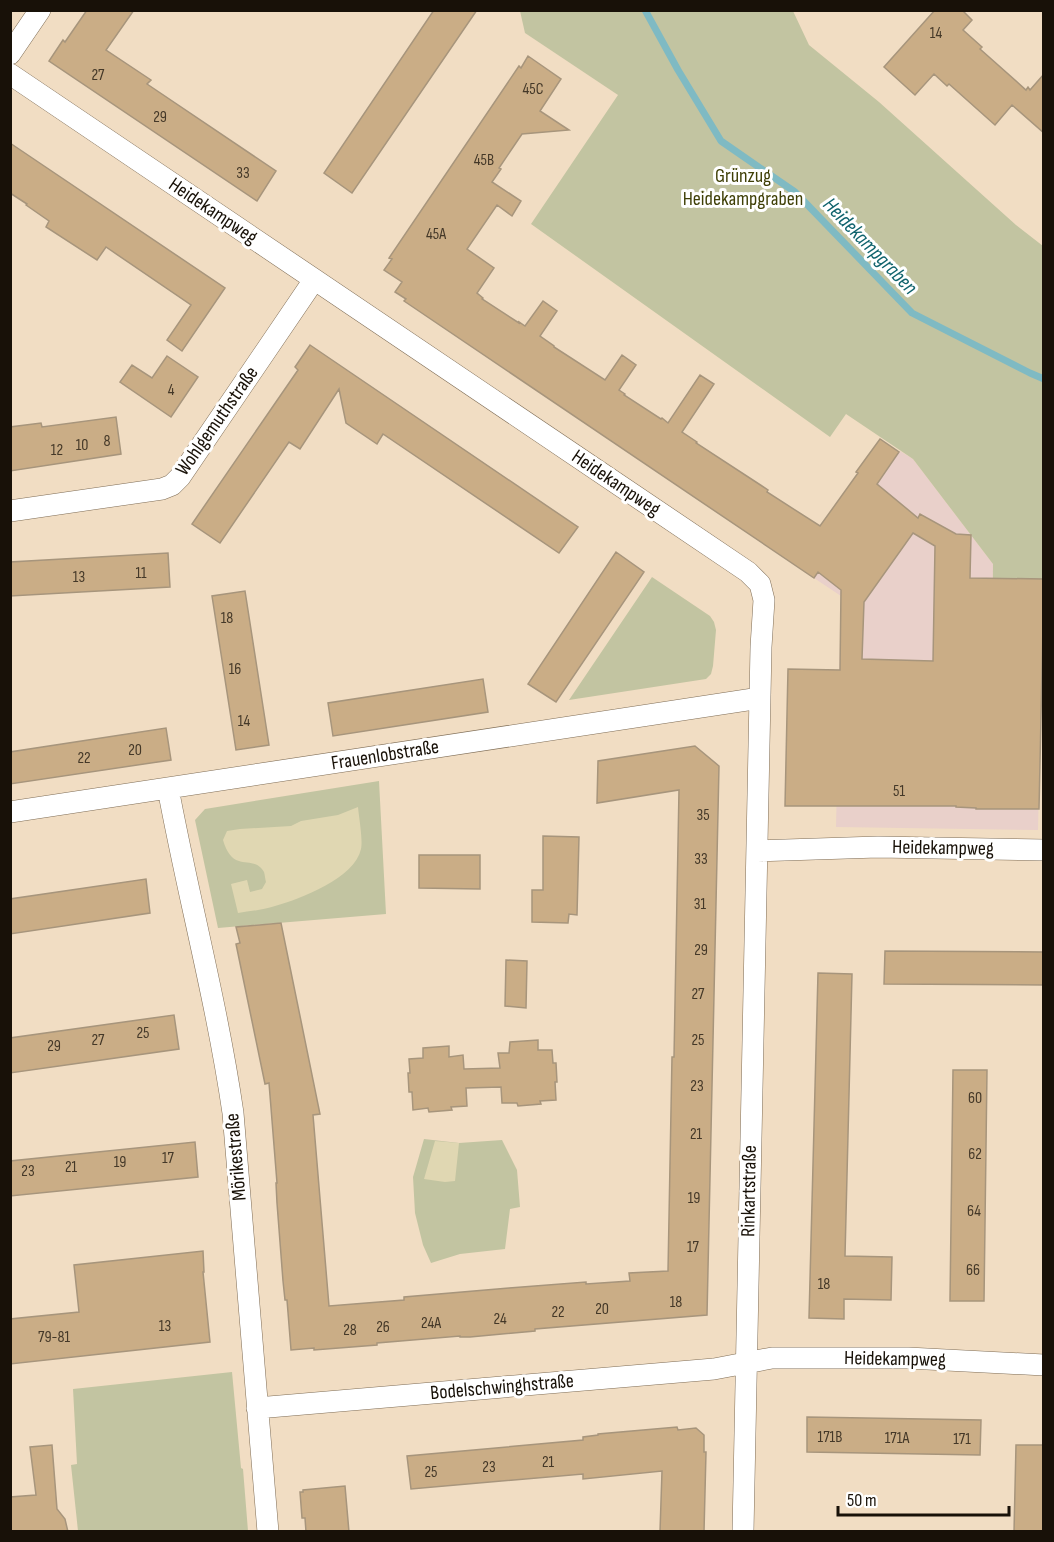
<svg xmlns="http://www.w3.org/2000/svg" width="1054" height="1542" font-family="'Sofia Sans Condensed',sans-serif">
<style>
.industrial{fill:#e9d0ca}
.green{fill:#c2c4a1}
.sand{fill:#e0d7b2}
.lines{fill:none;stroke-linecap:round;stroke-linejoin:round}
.stream{stroke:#7fbac3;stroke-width:7}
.building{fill:#caad86;stroke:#a7957c;stroke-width:1.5;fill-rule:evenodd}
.minor-casing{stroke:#7f6d56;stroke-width:22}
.minor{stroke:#fff;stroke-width:21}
.labels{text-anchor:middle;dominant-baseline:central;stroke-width:6;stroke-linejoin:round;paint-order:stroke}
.number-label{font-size:16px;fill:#443828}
.park-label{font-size:20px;fill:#3f3f06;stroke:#fff}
.street-label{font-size:20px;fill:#181108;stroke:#fff}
.water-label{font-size:21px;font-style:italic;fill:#10636d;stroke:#fff}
</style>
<rect width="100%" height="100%" fill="#f1ddc3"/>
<path class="industrial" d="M 900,451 L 913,459 L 993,564 L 992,653 L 1042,655 L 1038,830 L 836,827 L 841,596 L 814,578 Z"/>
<path class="green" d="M 520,11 L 793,11 L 809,45 L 879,102 L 1016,225 L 1043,246 L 1043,579 L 1003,630 L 1043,631 L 1042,655 L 992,654 L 993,564 L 913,459 L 846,414 L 830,437 L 531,224 L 618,95 L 525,33 Z
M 652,577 L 710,616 L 714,622 L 716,630 L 713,666 L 711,674 L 706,679 L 569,700 Z
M 379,781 L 386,914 L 218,928 L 195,820 L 205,809 Z
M 424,1139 L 459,1143 L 502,1140 L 517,1170 L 520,1207 L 510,1209 L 505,1249 L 460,1254 L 431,1263 L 423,1245 L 415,1213 L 413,1177 Z
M 232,1372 L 241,1468 L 243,1469 L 248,1531 L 78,1531 L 71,1465 L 77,1464 L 73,1389 Z"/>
<path class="sand" d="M 358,807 C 359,818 363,840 361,849 C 355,878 300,899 275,906 C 263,910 250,911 238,913 L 231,884 L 247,880 L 250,892 L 262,889 L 266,882 C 265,879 265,875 264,872 C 253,853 233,875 223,840 L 227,831 L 240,829 L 291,826 L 301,821 L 338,815 Z
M 435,1141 L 459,1143 L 455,1181 L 445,1182 L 424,1179 Z"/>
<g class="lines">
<path class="stream" d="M 645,10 L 678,70 L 721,141 L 795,192 L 912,313 L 1030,373 L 1044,379"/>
</g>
<path class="building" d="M 87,10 L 134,10 L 106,50 L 151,80 L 147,84 L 276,171 L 257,201 L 49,61 L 63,40 L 65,42 Z
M 434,10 L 477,10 L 352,193 L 324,173 Z
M 935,10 L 962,10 L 972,20 L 963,30 L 982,47 L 980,49 L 1026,90 L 1028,87 L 1030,90 L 1044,74 L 1044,133 L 1012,105 L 995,125 L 949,84 L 947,86 L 934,74 L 915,95 L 884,67 Z
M 528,56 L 561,79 L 540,111 L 569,130 L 522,134 L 499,168 L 501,169 L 492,182 L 521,201 L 512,216 L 497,205 L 467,249 L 494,268 L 477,293 L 483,298 L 482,299 L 519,323 L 519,322 L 525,326 L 543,301 L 557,311 L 540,336 L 554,346 L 554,347 L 605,380 L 622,355 L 636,365 L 619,390 L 625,394 L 624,395 L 661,419 L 662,418 L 668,423 L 700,375 L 714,384 L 682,432 L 697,442 L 696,443 L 762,486 L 768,490 L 767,492 L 820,526 L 858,473 L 856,472 L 880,439 L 899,452 L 877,484 L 918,518 L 920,514 L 956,534 L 971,535 L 970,578 L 1044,579 L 1039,809 L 976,809 L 976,808 L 956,807 L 956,806 L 785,806 L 788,669 L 840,670 L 841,590 L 818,572 L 814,578 L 404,301 L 406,299 L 395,292 L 402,282 L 384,270 L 392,259 L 389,258 L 519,66 L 521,68 ZM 913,533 L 935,546 L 933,661 L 862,659 L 864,602 Z
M 10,143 L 225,288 L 182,351 L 167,340 L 191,305 L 106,247 L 97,260 L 46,227 L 49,221 L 26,205 L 27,204 L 10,193 Z
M 310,345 L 578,527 L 559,553 L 383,434 L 377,444 L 346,423 L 339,389 L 300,449 L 289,442 L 220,543 L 192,524 L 298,370 L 295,367 Z
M 167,356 L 198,377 L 171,417 L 120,382 L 132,365 L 152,378 Z
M 116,417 L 121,454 L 10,471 L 10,427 L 41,423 L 42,427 Z
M 616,552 L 644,572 L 556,702 L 528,684 Z
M 168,553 L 170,587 L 10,596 L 10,562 Z
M 245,591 L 269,745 L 236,750 L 212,596 Z
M 483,679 L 488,712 L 333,736 L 328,703 Z
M 166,728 L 171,760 L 10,784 L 10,752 Z
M 695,746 L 719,766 L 707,1315 L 535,1329 L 535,1331 L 470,1337 L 460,1337 L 460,1336 L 377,1343 L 377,1345 L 314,1350 L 314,1348 L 291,1350 L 287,1300 L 285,1300 L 283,1281 L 277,1203 L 276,1183 L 277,1183 L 269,1083 L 265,1084 L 236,944 L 240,943 L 236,927 L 281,923 L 320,1114 L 313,1115 L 329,1306 L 404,1300 L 404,1297 L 509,1288 L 586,1282 L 586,1284 L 630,1281 L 629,1273 L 668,1271 L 672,1057 L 674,1057 L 679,790 L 597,803 L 598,761 Z
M 543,836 L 579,837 L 577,915 L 569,914 L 568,923 L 532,922 L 532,890 L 543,890 Z
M 419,855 L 480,855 L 480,889 L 419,888 Z
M 146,879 L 150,913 L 10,934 L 10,899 Z
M 885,951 L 1044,952 L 1044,985 L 884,984 Z
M 506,960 L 527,961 L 526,1008 L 505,1006 Z
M 818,973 L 852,974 L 845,1256 L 892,1257 L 891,1300 L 844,1299 L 844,1319 L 809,1318 Z
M 174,1015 L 179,1049 L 10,1073 L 10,1038 Z
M 538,1040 L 538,1050 L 552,1050 L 553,1063 L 556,1063 L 557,1082 L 555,1082 L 556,1100 L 540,1101 L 541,1104 L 518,1106 L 517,1103 L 502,1103 L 501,1087 L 466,1088 L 467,1106 L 451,1107 L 452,1110 L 429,1112 L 428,1108 L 413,1110 L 412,1092 L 409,1092 L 408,1073 L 410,1073 L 409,1059 L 423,1058 L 423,1048 L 449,1046 L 449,1057 L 463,1055 L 464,1069 L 500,1068 L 498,1053 L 509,1053 L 510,1042 Z
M 953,1070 L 987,1070 L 984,1301 L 950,1301 Z
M 195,1142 L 198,1177 L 10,1196 L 10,1161 Z
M 203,1251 L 204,1272 L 203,1272 L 210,1342 L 10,1364 L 10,1319 L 79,1312 L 74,1265 Z
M 807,1417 L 981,1420 L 980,1455 L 807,1452 Z
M 677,1427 L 678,1430 L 696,1428 L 704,1435 L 704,1452 L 706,1452 L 704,1532 L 660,1532 L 662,1471 L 583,1479 L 583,1474 L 411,1489 L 407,1456 L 583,1440 L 583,1437 L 598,1435 L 598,1434 Z
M 52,1445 L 57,1509 L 65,1519 L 68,1532 L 10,1532 L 10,1497 L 36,1495 L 30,1447 Z
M 1016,1445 L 1044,1445 L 1044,1532 L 1014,1532 Z
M 345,1486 L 349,1532 L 306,1532 L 305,1518 L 302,1518 L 300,1492 L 303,1492 L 303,1490 Z"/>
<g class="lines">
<defs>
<path id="minor" d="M 10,54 L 40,10
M 10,74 L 748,572 L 760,584 L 764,600 L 761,647 L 743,1532
M 10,511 L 162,489 L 172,485 L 180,477 L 314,280
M 168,788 C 188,896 217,1003 233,1113 L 268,1532
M 10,812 L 760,698
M 758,851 L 878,847 L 1044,850
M 257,1408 L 714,1369 L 772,1358 L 908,1358 L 1044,1365"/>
</defs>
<use href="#minor" class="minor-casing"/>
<use href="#minor" class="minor"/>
</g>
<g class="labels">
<g class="number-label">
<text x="936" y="33">14</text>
<text x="98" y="75">27</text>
<text x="533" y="89">45C</text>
<text x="160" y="117">29</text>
<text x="484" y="160">45B</text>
<text x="243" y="173">33</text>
<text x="436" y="234">45A</text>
<text x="171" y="390">4</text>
<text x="107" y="441">8</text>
<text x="82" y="445">10</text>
<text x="57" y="450">12</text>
<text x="141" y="573">11</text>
<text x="79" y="577">13</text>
<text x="227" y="618">18</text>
<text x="235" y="669">16</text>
<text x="244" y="721">14</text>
<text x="135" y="750">20</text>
<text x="84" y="758">22</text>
<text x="899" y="791">51</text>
<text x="703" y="815">35</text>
<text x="701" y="859">33</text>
<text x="700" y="904">31</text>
<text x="701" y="950">29</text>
<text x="698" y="994">27</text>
<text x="143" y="1033">25</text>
<text x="98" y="1040">27</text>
<text x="698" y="1040">25</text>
<text x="54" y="1046">29</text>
<text x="697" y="1086">23</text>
<text x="975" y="1098">60</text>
<text x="696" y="1134">21</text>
<text x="975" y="1154">62</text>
<text x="168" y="1158">17</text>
<text x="120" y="1162">19</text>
<text x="71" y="1167">21</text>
<text x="28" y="1171">23</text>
<text x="694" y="1198">19</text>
<text x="974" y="1211">64</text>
<text x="693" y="1247">17</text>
<text x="973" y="1270">66</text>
<text x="824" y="1284">18</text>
<text x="676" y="1302">18</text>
<text x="602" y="1309">20</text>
<text x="558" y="1312">22</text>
<text x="500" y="1319">24</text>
<text x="431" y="1323">24A</text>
<text x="165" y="1326">13</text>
<text x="383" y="1327">26</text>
<text x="350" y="1330">28</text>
<text x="54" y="1337">79-81</text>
<text x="830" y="1437">171B</text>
<text x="897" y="1438">171A</text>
<text x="962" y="1439">171</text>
<text x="548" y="1462">21</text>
<text x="489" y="1467">23</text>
<text x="431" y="1472">25</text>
</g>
<g class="park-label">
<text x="743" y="176">Grünzug<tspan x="743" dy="23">Heidekampgraben</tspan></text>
</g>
<g class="street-label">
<text transform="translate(213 211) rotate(34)">Heidekampweg</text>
<text transform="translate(217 421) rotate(-55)">Wohlgemuthstraße</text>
<text transform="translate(616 483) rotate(34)">Heidekampweg</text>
<text transform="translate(385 755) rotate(-9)">Frauenlobstraße</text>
<text transform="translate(943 848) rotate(1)">Heidekampweg</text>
<text transform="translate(236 1157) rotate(-95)">Mörikestraße</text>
<text transform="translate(749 1191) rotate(-89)">Rinkartstraße</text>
<text transform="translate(895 1359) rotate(1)">Heidekampweg</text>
<text transform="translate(502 1387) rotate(-5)">Bodelschwinghstraße</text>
</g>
<g class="water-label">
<text transform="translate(870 246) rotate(46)">Heidekampgraben</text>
</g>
</g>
<rect width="1054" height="1542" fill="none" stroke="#181108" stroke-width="24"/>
<path d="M838 1506v9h171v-9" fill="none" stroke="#181108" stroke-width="3"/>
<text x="847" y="1506" font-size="18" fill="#181108" stroke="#ffffff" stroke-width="4.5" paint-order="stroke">50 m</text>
</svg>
